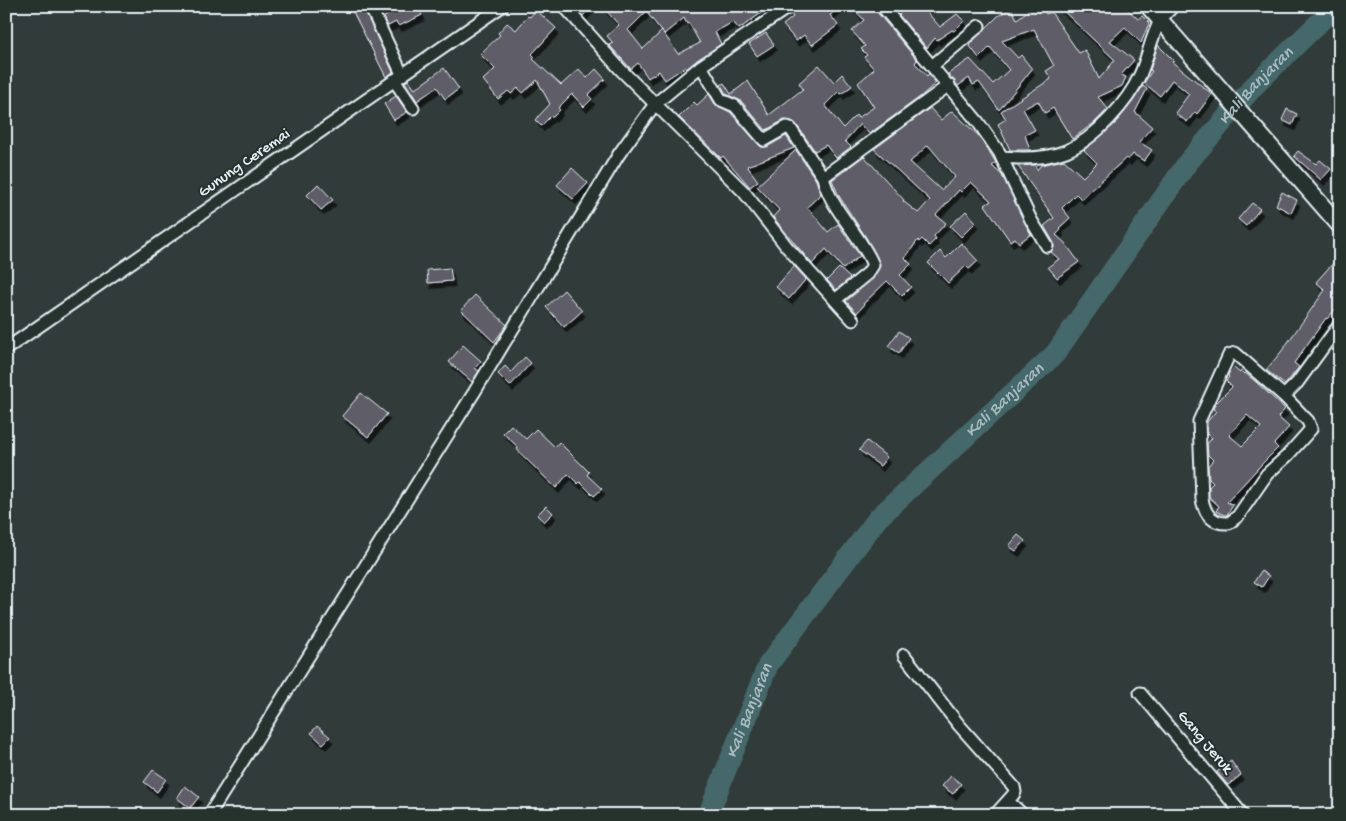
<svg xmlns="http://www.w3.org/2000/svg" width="1346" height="821" font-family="'Gochi Hand',sans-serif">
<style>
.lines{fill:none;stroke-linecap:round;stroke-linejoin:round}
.river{stroke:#44676a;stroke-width:21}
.building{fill:#5f5d68;stroke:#e8f1f8;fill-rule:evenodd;filter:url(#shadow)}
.minor-casing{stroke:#e8f1f8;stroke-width:15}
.tertiary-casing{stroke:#e8f1f8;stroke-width:19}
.minor{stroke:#26332d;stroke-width:11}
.tertiary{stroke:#26332d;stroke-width:15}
.labels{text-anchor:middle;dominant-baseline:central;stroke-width:4;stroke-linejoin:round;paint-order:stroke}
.street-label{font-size:16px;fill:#e8f1f8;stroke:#26332d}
.water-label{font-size:18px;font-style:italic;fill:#a6babf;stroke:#26332d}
</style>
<defs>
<filter id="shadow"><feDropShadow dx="3" dy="5.5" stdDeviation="0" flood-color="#0009"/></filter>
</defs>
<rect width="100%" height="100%" fill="#313b39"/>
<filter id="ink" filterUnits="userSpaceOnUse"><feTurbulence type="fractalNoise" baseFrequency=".02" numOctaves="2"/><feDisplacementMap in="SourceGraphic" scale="10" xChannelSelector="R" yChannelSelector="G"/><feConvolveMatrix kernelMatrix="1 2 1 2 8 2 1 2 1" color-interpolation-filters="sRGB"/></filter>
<g filter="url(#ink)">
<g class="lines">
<path class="river" id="s1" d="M 708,815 L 768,665 L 878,518 L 1055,354 L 1188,162 L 1254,86 L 1336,6"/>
</g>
<path class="building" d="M 350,6 L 363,6 L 393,72 L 386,77 Z
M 406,6 L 418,6 L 422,15 L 399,26 L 396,22 L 388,26 L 384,17 Z
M 574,6 L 591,6 L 583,16 Z
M 602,6 L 652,6 L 628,30 L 643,49 L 662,31 L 678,54 L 700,43 L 689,23 L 687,24 L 684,18 L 664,34 L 648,14 L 659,6 L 771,6 L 739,29 L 733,22 L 715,32 L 721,44 L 686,69 L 685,67 L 665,80 L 659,71 L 648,78 L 638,63 L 631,69 L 612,48 L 609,45 L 613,43 L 607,36 L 619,25 Z
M 799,6 L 842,6 L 830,15 L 838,25 L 812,45 L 804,35 L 796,41 L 783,25 L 793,17 L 791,14 Z
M 851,6 L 875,6 L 876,11 L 917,60 L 915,63 L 927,76 L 929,74 L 936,83 L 920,97 L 869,134 L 860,124 L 845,141 L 851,147 L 836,158 L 826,145 L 815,151 L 796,124 L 792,121 L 784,120 L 766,130 L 741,101 L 726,94 L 721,85 L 724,83 L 731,94 L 748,81 L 769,115 L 803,89 L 799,83 L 819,65 L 834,82 L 842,74 L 852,86 L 841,94 L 839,91 L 825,105 L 843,128 L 856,115 L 858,118 L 874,107 L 858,83 L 874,69 L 864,57 L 867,55 L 861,49 L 865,46 L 852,31 L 864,20 Z
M 908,6 L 930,6 L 926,11 L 940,27 L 957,14 L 964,21 L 954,31 L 952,30 L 937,40 L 935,38 L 927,48 L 899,15 Z
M 1034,6 L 1041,6 L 1046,14 L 1051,12 L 1079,53 L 1085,50 L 1099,79 L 1115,60 L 1058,6 L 1075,6 L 1078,12 L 1087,6 L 1124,6 L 1138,19 L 1142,16 L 1149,23 L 1141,43 L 1125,27 L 1110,41 L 1134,60 L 1121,75 L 1126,77 L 1122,86 L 1098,97 L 1108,109 L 1094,123 L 1072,139 L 1053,108 L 1045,113 L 1038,101 L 1023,109 L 1035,130 L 1025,135 L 1030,150 L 1010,150 L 998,124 L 1006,119 L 1001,111 L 1051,79 L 1046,71 L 1054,66 L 1034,29 L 1002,41 L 1018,58 L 1021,55 L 1032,69 L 999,110 L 979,82 L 973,85 L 969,78 L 958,86 L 948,74 L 970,59 L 993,84 L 1009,70 L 990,47 L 979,58 L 969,45 L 998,16 L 1011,8 L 1017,19 Z
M 536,10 L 556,28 L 532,54 L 535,57 L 533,59 L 561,85 L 579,69 L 587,78 L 596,69 L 605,79 L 588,95 L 592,99 L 584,107 L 572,94 L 558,108 L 560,110 L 553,117 L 551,116 L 541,126 L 535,120 L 550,104 L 537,80 L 523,93 L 518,88 L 511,94 L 508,91 L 498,99 L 483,80 L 495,69 L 480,54 L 500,35 L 498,33 L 507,23 L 516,30 L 528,16 L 530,17 Z
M 766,33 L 774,45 L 757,56 L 749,44 Z
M 1158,45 L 1174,61 L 1172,62 L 1212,94 L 1197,114 L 1195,112 L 1187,122 L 1175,113 L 1189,94 L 1172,80 L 1160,96 L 1144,83 L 1152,71 L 1150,70 Z
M 444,68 L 459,89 L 445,99 L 437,87 L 417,101 L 405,82 L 408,80 L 415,89 Z
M 1143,86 L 1147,89 L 1135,112 L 1152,127 L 1139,142 L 1152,150 L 1144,161 L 1133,154 L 1128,160 L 1126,158 L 1081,199 L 1076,194 L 1062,208 L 1070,218 L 1059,228 L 1061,230 L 1056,235 L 1065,243 L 1079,262 L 1057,278 L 1048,267 L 1059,259 L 1051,252 L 1054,246 L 1054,243 L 1044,226 L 1054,218 L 1018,166 L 1035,165 L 1037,170 L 1041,165 L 1064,160 L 1083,177 L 1097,163 L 1084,150 L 1115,124 L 1133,101 Z
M 709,94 L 715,104 L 730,112 L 761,147 L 767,147 L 786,136 L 794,148 L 747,166 L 758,181 L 750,187 L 723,156 L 721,158 L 679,117 L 694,102 L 697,105 Z
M 396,96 L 407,112 L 394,120 L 384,104 Z
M 930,108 L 941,120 L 952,111 L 979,136 L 992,156 L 996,163 L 992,166 L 1002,175 L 1031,234 L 1019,243 L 1015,238 L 1010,241 L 985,205 L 991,201 L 971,182 L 961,192 L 959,190 L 936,215 L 946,223 L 934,236 L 936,239 L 929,246 L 922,239 L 919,242 L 918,240 L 905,258 L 911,264 L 900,275 L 911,287 L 902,296 L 887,281 L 863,304 L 864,305 L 857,313 L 846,301 L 873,279 L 880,265 L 867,239 L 839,196 L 832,180 L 864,156 L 904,200 L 903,201 L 918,213 L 930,200 L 874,149 ZM 928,145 L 955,177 L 941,190 L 910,162 Z
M 1287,109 L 1297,114 L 1292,125 L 1282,120 Z
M 796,150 L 816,180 L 821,194 L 807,207 L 828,232 L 838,224 L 860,256 L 843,269 L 826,249 L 812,264 L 773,217 L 779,210 L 757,186 Z
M 1298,151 L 1316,164 L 1320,160 L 1331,169 L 1321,180 L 1294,156 Z
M 572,168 L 588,183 L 573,199 L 557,185 Z
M 318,184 L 333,200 L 321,210 L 307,195 Z
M 1282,192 L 1297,200 L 1291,213 L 1276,205 Z
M 1252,203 L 1260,209 L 1246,226 L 1238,219 Z
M 966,211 L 976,222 L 961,237 L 950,226 Z
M 961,243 L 978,261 L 969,269 L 966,266 L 948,283 L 928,263 L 940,251 L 946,258 Z
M 1334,262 L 1340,267 L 1340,304 L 1327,319 L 1326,318 L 1294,363 L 1299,367 L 1285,385 L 1266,370 L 1281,352 L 1325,290 L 1316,282 Z
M 794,266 L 806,279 L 789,299 L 776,287 Z
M 450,268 L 452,281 L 428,283 L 427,270 Z
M 839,268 L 850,278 L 836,290 L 827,280 Z
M 564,290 L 582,311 L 564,327 L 546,307 Z
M 475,295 L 507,325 L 494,342 L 461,310 Z
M 899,331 L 909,338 L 899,353 L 888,346 Z
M 463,345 L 481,361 L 475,368 L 479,371 L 472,382 L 449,362 Z
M 525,357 L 531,363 L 510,386 L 498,374 L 505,366 L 511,372 Z
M 1234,368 L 1240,373 L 1241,371 L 1244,374 L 1245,373 L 1256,382 L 1285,409 L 1278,417 L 1289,427 L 1274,444 L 1278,448 L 1260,466 L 1227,502 L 1233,505 L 1227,515 L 1224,515 L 1216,511 L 1219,506 L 1209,497 L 1209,487 L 1213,483 L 1209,479 L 1208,466 L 1213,460 L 1208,455 L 1207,444 L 1212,438 L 1207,433 L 1207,422 L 1216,411 L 1213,409 L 1215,404 L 1232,387 L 1226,381 L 1229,377 L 1228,375 L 1229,373 ZM 1247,415 L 1261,427 L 1242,446 L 1229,435 Z
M 361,393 L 387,414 L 368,437 L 342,416 Z
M 511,425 L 526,439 L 536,429 L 555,447 L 559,442 L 589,472 L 587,475 L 602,489 L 594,496 L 580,482 L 578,484 L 568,474 L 556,488 L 521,454 L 517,449 L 518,447 L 503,433 Z
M 867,441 L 887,457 L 880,466 L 859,450 Z
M 546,506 L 553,513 L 544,522 L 537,515 Z
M 1018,535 L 1025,541 L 1016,551 L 1009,546 Z
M 1261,571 L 1269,576 L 1262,587 L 1254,582 Z
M 317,726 L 330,737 L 323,744 L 311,733 Z
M 1231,761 L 1241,775 L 1228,785 L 1217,772 Z
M 153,770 L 166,779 L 157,792 L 144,782 Z
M 951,776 L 961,784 L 953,794 L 942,786 Z
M 185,786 L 199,797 L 190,808 L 177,798 Z"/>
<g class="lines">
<defs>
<path id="minor" d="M 370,6 L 402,74
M 564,6 L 621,70 L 744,192 L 787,247 L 853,320
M 882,6 L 978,122 L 999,152 L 1031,220 L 1047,246
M 701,66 L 721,100 L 735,106 L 764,140 L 787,127 L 790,128 L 823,177
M 932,66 L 979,26
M 394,80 L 413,108
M 1002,157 C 1023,159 1046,159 1066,151 C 1095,139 1128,102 1140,75 C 1148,57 1151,37 1160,21 C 1163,15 1169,11 1173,6
M 835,300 L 868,273 L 873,265 C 861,235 830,209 823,177 L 949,85
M 6,349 L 502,6
M 1284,396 L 1308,421 L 1311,429 L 1287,456 L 1267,474 L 1238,516 L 1229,523 C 1213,524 1205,515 1202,499 L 1199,421 L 1229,355 L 1235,353 L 1284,396 L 1297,383 L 1340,324
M 904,655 L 959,725 L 1014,787 L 1015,792 L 1013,795 L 995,815
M 1140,693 L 1243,815
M 1008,801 L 1023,815
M 209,815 L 475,391 L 619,154 L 655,104 L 701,66 L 790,6"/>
<path id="tertiary" d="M 1148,6 L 1340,226"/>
</defs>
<use href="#minor" class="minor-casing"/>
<use href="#tertiary" class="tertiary-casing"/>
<use href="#minor" class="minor"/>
<use href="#tertiary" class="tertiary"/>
</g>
</g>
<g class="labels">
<g class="street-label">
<text transform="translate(245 164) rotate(-35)">Gunung Ceremai</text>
<text transform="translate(1204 743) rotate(50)">Gang Jeruk</text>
</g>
<g class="water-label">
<text stroke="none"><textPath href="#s1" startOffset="922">Kali Banjaran</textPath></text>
<text stroke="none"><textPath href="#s1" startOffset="518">Kali Banjaran</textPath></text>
<text stroke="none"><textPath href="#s1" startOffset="112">Kali Banjaran</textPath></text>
</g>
</g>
<rect width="1346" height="821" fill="none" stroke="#26332d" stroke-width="25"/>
<rect x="12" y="12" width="1321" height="796" fill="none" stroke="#e8f1f8" stroke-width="2" filter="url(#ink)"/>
</svg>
